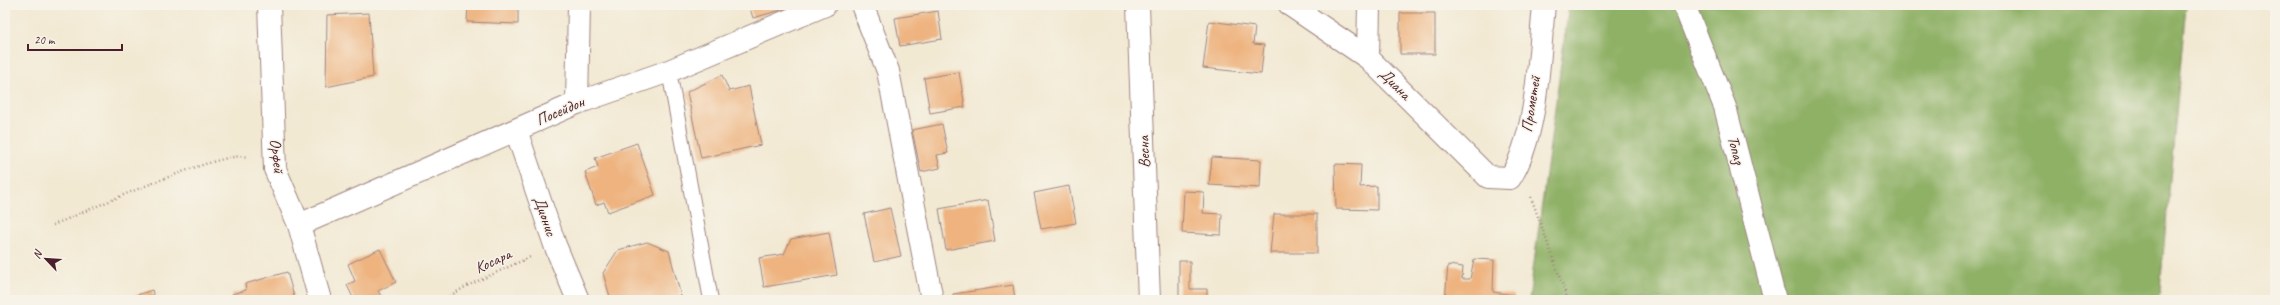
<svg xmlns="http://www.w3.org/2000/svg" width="2280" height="305" font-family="Caveat,sans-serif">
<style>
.forest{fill:#8fb166;stroke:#6c6848}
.building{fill:#eeb37f}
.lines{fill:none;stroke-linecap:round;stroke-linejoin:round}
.service-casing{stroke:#9e847f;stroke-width:16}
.minor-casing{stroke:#9e847f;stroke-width:24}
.path{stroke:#9e847f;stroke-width:2.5;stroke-dasharray:1 3;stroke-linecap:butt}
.service{stroke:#fff;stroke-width:14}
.minor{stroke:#fff;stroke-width:22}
.labels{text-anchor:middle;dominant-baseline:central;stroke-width:3;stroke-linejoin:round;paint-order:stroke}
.street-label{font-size:16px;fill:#4a1f2b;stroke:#f7f3e8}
</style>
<rect width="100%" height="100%" fill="#f7f3e8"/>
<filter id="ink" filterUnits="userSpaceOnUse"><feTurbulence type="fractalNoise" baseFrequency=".025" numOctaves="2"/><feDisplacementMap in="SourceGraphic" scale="8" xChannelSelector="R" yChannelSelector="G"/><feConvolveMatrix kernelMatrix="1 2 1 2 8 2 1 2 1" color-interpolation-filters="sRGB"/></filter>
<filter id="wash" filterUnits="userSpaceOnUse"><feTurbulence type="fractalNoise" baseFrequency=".012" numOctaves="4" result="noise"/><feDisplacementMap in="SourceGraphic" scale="16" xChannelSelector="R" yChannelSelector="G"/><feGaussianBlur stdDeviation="0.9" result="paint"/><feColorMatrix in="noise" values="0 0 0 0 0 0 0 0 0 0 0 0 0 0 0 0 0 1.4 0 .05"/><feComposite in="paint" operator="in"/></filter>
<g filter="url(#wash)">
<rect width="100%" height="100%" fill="#f2e9d3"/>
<path class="forest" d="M 1569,5 L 2186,5 L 2159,300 L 1529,300 Z"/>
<g id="blocks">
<path class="building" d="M 468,5 L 518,5 L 518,24 L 467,22 Z
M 749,5 L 799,5 L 753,18 Z
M 938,11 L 942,39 L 900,46 L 895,18 Z
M 369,13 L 373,77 L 326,87 L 327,15 Z
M 1400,13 L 1435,13 L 1435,54 L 1400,54 Z
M 1209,21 L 1255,27 L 1253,44 L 1264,45 L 1261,74 L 1203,68 Z
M 959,72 L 965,107 L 930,113 L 924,78 Z
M 722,75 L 729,91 L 749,86 L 761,145 L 701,158 L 687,92 Z
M 942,124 L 948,153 L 937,155 L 940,168 L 921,172 L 912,130 Z
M 637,143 L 655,195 L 608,212 L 604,202 L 596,205 L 585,172 L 598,167 L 595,158 Z
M 1212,157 L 1261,160 L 1260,188 L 1209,185 Z
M 1335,164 L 1361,165 L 1360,187 L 1377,186 L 1377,210 L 1336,209 Z
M 1069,186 L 1076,223 L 1041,229 L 1034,193 Z
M 1184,191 L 1204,192 L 1203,213 L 1222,214 L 1221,235 L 1182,233 Z
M 988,200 L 995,241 L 946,250 L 939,209 Z
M 890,208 L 901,256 L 874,262 L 864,214 Z
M 1274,214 L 1317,214 L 1317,253 L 1270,253 Z
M 829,232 L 837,275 L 764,287 L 759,258 L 784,254 L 791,239 Z
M 647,242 L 669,251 L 682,300 L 611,300 L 603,273 L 618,250 Z
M 380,249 L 396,282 L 378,291 L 381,296 L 373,300 L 354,300 L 347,285 L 355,281 L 348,264 Z
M 1474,259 L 1494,260 L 1493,292 L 1514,295 L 1514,300 L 1445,300 L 1448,265 L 1463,267 L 1462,279 L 1470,279 Z
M 1179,261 L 1190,261 L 1190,289 L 1207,289 L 1207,300 L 1179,300 Z
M 287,272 L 295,300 L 234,300 L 232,294 L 246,290 L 245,284 Z
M 1013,285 L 1015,300 L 953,300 L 953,294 Z
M 152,290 L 155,300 L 122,300 Z"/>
</g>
</g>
<g filter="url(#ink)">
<use href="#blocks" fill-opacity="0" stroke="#9e847f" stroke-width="1"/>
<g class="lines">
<defs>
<path id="service" d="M 669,71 L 711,300"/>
<path id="minor" d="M 269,5 L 275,169 L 299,225 L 320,300
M 862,5 L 888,71 L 932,300
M 1138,5 L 1149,300
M 1290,5 L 1368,58 L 1488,177 L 1510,178 C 1538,135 1539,56 1544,5
M 1684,5 L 1725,107 L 1775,300
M 1368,58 L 1369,5
M 577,103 L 579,5
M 516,130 L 555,245 L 578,300
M 299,225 L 577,103 L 669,71 L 825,5"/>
</defs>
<use href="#service" class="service-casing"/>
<use href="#minor" class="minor-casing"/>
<path class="path" d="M 1531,197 L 1568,300
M 53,225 C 85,212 222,149 247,157
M 443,300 L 467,286 L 530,257"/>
<use href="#service" class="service"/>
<use href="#minor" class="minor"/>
</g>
</g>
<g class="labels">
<g class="street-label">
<text transform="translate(1395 84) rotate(45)">Диана</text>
<text transform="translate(1531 104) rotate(-81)">Прометей</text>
<text transform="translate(560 111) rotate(-23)">Посейдон</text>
<text transform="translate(1736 150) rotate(76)">Топаз</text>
<text transform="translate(1144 152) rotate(-92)">Весна</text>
<text transform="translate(277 156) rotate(83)">Орфей</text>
<text transform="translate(545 216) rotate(71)">Дионис</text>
<text transform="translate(493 261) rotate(-25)">Косара</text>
</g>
</g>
<rect width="2280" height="305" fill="none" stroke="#f7f3e8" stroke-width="20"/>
<g transform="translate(46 259) rotate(295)" stroke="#f7f3e8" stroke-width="3" paint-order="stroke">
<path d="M0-3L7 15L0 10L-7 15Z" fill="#4a1f2b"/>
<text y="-6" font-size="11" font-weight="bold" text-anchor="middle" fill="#4a1f2b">N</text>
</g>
<path d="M28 44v6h94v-6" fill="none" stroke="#4a1f2b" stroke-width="2"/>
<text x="34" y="44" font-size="12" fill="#4a1f2b" stroke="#f7f3e8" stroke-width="3" paint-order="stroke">20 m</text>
</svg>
